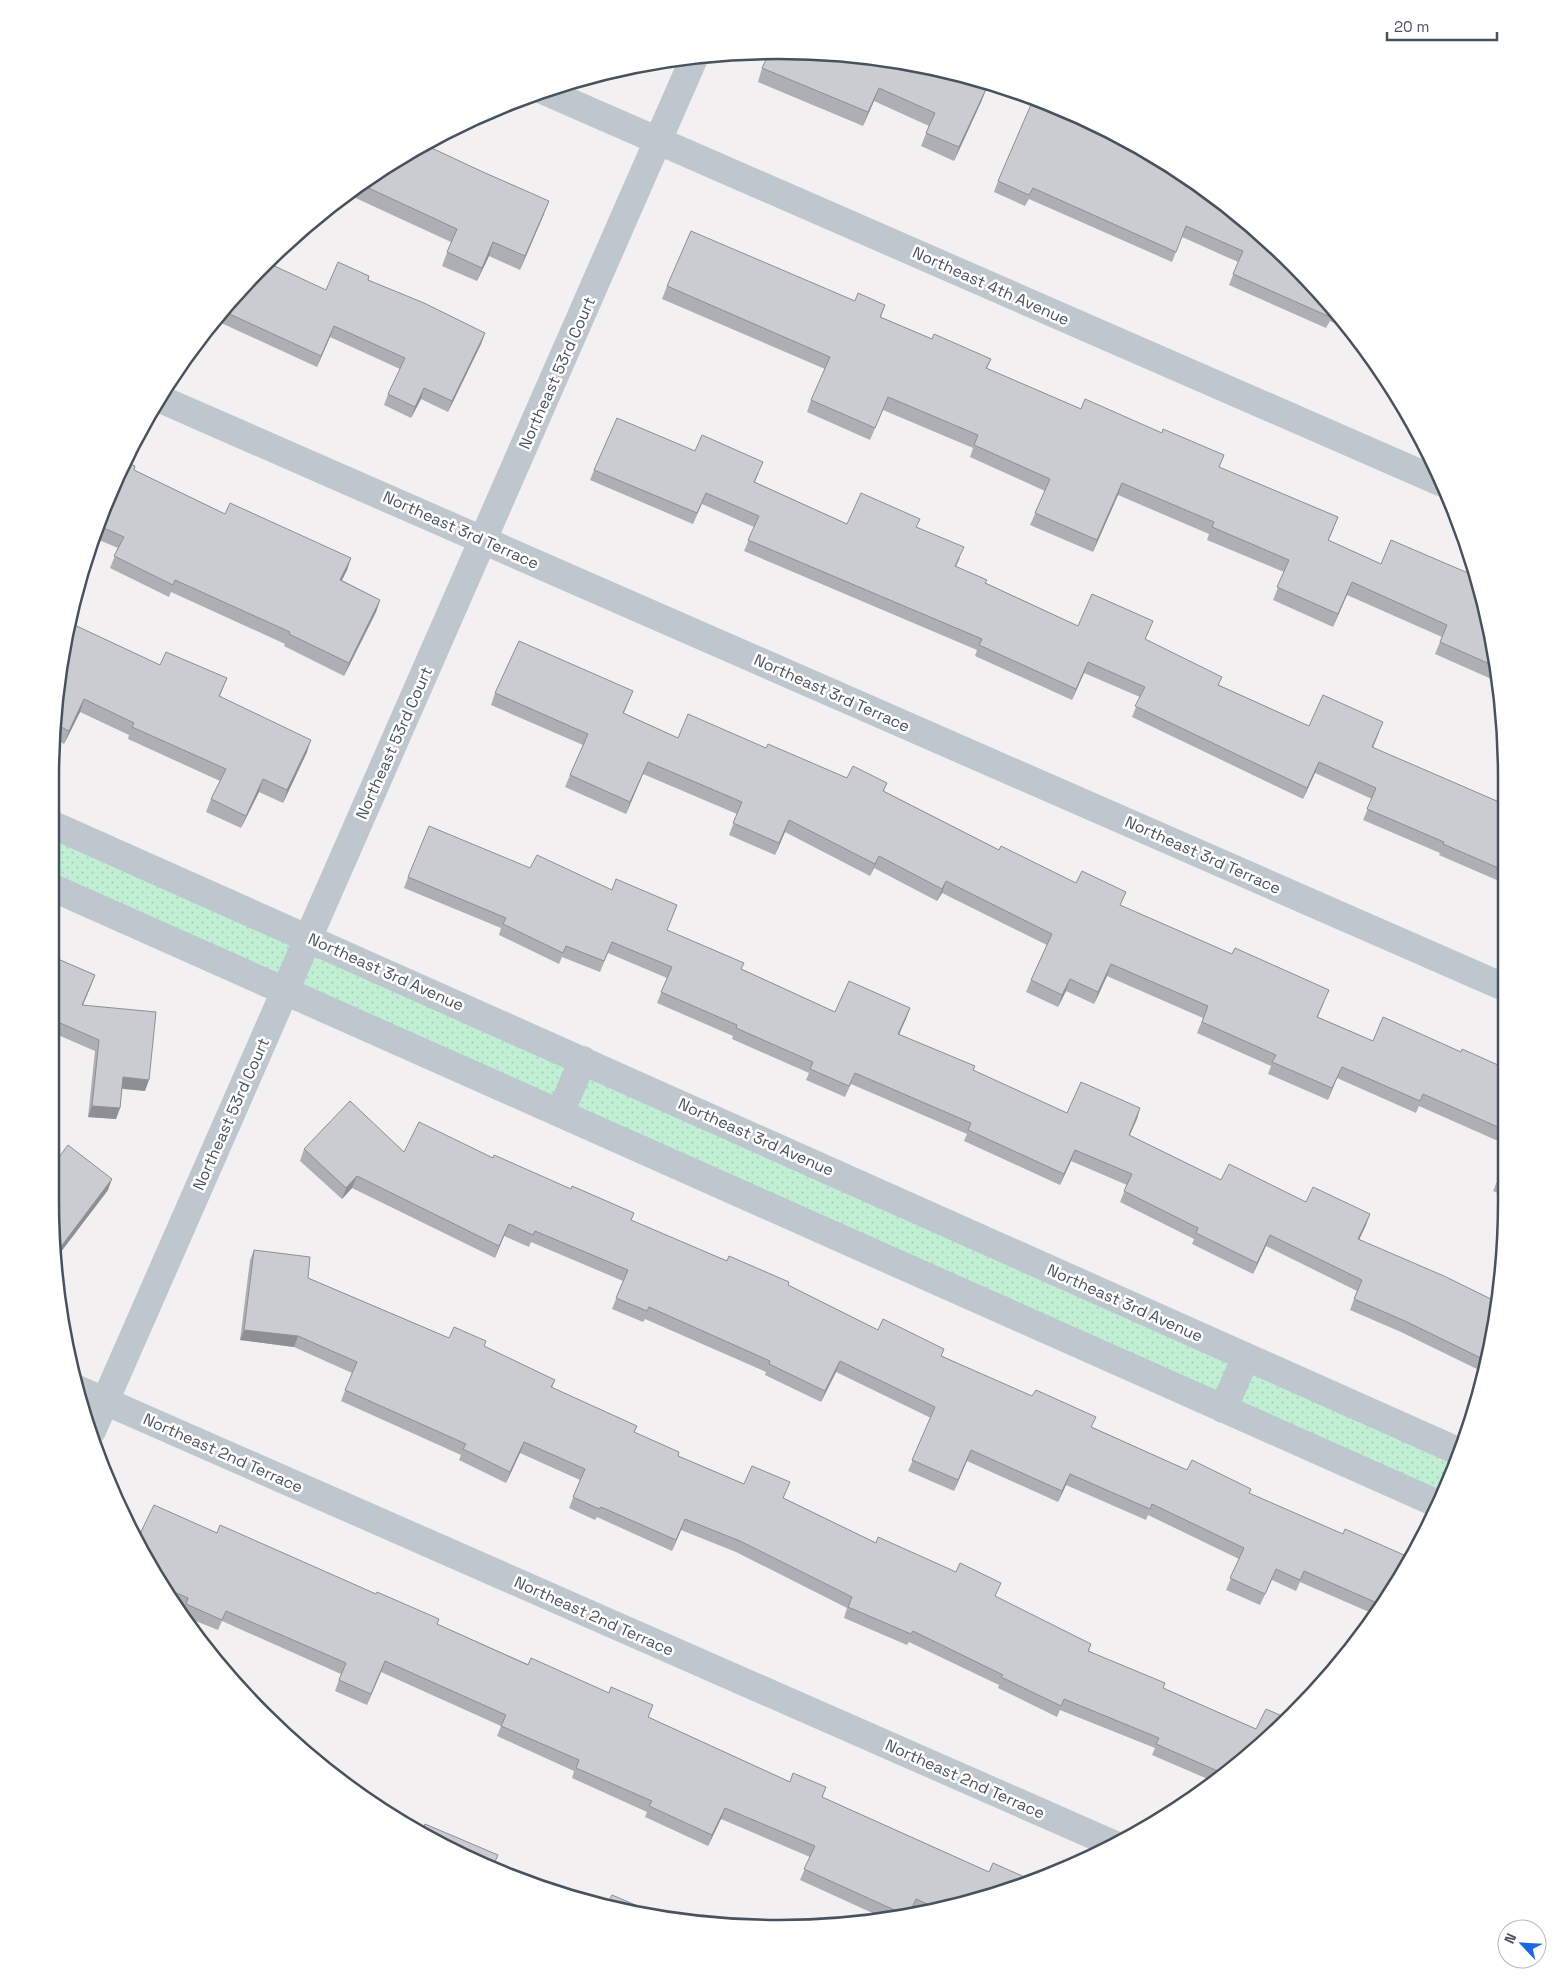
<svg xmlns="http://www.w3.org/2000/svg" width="1557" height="1979" font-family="'Space Grotesk',sans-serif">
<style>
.grass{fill:url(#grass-dots)}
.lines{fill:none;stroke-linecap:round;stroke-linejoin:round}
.minor{stroke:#bec7ce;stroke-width:28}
.wall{fill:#aeafb5}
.shaded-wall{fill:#8d8f93}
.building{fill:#caccd2;stroke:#8d8f93}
.labels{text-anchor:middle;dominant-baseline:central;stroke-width:5;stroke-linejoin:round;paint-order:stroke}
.street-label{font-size:16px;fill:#48525d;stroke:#fff}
.rim{fill:none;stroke:#48525d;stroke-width:2.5}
</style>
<defs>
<pattern id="grass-dots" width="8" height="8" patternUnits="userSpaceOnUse" patternTransform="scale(1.25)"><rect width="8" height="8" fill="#c0efd4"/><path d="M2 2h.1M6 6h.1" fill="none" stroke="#a6cfb8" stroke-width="1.8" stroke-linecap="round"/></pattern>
</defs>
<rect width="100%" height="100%" fill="#f2f0f0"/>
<path class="grass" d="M 51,839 L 1457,1462 L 1444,1493 L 51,874 Z"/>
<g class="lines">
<path class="minor" d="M 542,90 L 1440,482
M 158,398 L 1506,988
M 51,824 L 1460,1452
M 51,887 L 1438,1504
M 560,1113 L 583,1060
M 75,1388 L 1113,1844
M 1223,1409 L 1246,1357
M 92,1431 L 695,56"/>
</g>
<path class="wall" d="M 762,68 L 982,100 L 954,161 L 921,146 L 929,126 L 874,101 L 863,126 L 758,82 Z
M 1094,123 L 1093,125 L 1326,298 L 1349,330 L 1330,321 L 1326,328 L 1229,285 L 1238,262 L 1182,237 L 1172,262 L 1029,199 L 1025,206 L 994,192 L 998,181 Z
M 414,148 L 544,214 L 520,270 L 489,256 L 477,281 L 442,266 L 451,242 L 349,195 Z
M 368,280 L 485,333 L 481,344 L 448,412 L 421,399 L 411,418 L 384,405 L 388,394 L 400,369 L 330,337 L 317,367 L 219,322 L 223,311 L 326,290 Z
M 667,286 L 855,301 L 885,305 L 881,317 L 932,339 L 991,359 L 987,369 L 1081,409 L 1162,433 L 1224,455 L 1219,468 L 1338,517 L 1328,540 L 1381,564 L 1475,576 L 1496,681 L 1435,654 L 1442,637 L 1347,595 L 1333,627 L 1273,600 L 1284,572 L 1207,540 L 1209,534 L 1118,495 L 1093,552 L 1030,525 L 1045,491 L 970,457 L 973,448 L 883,410 L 870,440 L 807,412 L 811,400 L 825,369 L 662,299 Z
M 695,451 L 759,472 L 755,482 L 847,524 L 917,527 L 960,558 L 956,567 L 986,583 L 1078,626 L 1149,632 L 1145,639 L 1219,685 L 1309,726 L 1379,733 L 1373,748 L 1506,865 L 1499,881 L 1439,855 L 1440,853 L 1363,820 L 1372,799 L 1315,773 L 1303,799 L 1132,717 L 1140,697 L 1084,673 L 1072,700 L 975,656 L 977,650 L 744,551 L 754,527 L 702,504 L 693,524 L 590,480 L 594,470 Z
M 126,462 L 134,470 L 225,514 L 351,558 L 347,570 L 342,580 L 380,600 L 376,612 L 344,676 L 284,646 L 285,644 L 171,592 L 169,597 L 110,568 L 118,548 L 92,537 Z
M 64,637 L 160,665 L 227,678 L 220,696 L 307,752 L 283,803 L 259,792 L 241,828 L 206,812 L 211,799 L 220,781 L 128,739 L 129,735 L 80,712 L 64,744 L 52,737 L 52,731 Z
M 633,691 L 624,713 L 678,738 L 766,748 L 847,778 L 887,783 L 884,791 L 999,850 L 1121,906 L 1324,1002 L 1318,1017 L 1373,1041 L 1461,1052 L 1507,1069 L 1507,1145 L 1419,1106 L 1416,1113 L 1337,1078 L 1328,1100 L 1268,1074 L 1271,1066 L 1197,1033 L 1203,1018 L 1107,976 L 1094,1004 L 1066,991 L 1058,1007 L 1026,992 L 1031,980 L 1047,945 L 942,893 L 937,901 L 874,868 L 870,876 L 785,832 L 775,855 L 729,835 L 737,814 L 643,774 L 626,814 L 565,787 L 570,775 L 583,745 L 491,705 L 495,693 Z
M 1501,710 L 1504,723 L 1498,720 Z
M 530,868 L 612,890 L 677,905 L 667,930 L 742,969 L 835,1012 L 910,1008 L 899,1035 L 973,1071 L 1067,1113 L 1140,1108 L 1129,1135 L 1221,1180 L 1306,1202 L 1366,1225 L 1359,1240 L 1493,1342 L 1483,1372 L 1401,1332 L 1350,1310 L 1357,1291 L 1266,1246 L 1253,1274 L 1192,1244 L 1194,1239 L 1120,1202 L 1127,1185 L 1071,1161 L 1060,1185 L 964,1141 L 967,1134 L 851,1084 L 845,1097 L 806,1080 L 809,1073 L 732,1039 L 733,1036 L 657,1003 L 667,978 L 608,953 L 600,972 L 562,957 L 559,964 L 499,935 L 501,928 L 404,888 L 408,877 Z
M 51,956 L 95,975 L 83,1005 L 145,1091 L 122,1089 L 120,1108 L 116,1119 L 88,1117 L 95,1051 L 51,1032 Z
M 304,1149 L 404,1152 L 493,1158 L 631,1221 L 727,1261 L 788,1285 L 878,1330 L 942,1356 L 1092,1427 L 1187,1470 L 1249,1493 L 1384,1605 L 1376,1615 L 1300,1582 L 1296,1591 L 1272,1580 L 1260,1605 L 1226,1590 L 1239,1559 L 1148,1515 L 1146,1520 L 1066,1485 L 1058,1502 L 967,1461 L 954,1491 L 908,1471 L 931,1418 L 836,1372 L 821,1402 L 765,1375 L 766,1372 L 645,1319 L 643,1322 L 612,1309 L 623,1281 L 531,1242 L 529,1247 L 504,1236 L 495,1258 L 352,1188 L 342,1199 L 300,1161 Z
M 1507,1157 L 1507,1197 L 1493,1191 Z
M 108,1190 L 57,1257 L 50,1200 Z
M 254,1250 L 308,1278 L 449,1338 L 484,1347 L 555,1380 L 552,1388 L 637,1426 L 634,1433 L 678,1456 L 744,1484 L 784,1498 L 876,1543 L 995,1597 L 1091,1644 L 1089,1651 L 1163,1688 L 1256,1729 L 1289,1719 L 1210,1780 L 1152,1755 L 1155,1748 L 1060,1710 L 1057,1717 L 998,1688 L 999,1685 L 909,1642 L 907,1645 L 844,1618 L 847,1608 L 736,1552 L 681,1530 L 672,1551 L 597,1517 L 595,1520 L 569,1508 L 580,1480 L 520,1453 L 506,1483 L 459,1460 L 461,1455 L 341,1401 L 352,1373 L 294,1347 L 240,1340 L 250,1260 Z
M 217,1533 L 437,1624 L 648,1717 L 790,1782 L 826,1787 L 822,1797 L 989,1872 L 1029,1879 L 967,1904 L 914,1911 L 912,1910 L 911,1912 L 879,1916 L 800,1880 L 810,1857 L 721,1819 L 708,1846 L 645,1817 L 647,1812 L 572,1778 L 574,1771 L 497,1736 L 501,1726 L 381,1672 L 367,1705 L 335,1691 L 341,1674 L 222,1621 L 218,1630 L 188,1618 L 183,1611 L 184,1609 L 180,1607 L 148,1565 Z"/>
<path class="shaded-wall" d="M 987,87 L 982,100 L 954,161 L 959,147 Z
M 879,88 L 874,101 L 863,126 L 868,112 Z
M 549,201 L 544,214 L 520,270 L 525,256 Z
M 493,242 L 489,256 L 477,281 L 482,268 Z
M 334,326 L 330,337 L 317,367 L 321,356 Z
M 485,333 L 481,344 L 448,412 L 452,401 Z
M 424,388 L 421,399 L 411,418 L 415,407 Z
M 1122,483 L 1118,495 L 1093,552 L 1097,540 Z
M 1338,517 L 1333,530 L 1323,553 L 1328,540 Z
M 351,558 L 347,570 L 336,592 L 340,580 Z
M 1352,582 L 1347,595 L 1333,627 L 1338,614 Z
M 380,600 L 376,612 L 344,676 L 349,663 Z
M 1088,662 L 1084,673 L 1072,700 L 1076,689 Z
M 84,699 L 80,712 L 64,744 L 69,731 Z
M 311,740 L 307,752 L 283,803 L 287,790 Z
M 648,762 L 643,774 L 626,814 L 630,802 Z
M 1319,762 L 1315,773 L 1303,799 L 1307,788 Z
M 263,779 L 259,792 L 241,828 L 246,816 Z
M 789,820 L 785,832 L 775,855 L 779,843 Z
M 879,856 L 874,868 L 870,876 L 875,864 Z
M 946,881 L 942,893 L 937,901 L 942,889 Z
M 1111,964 L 1107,976 L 1094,1004 L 1098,992 Z
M 95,975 L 91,986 L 78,1016 L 82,1005 Z
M 1070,979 L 1066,991 L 1058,1007 L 1062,995 Z
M 910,1008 L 906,1019 L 894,1045 L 898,1034 Z
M 1342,1067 L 1337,1078 L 1328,1100 L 1332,1088 Z
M 123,1077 L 149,1080 L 145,1091 L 119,1088 Z
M 92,1106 L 120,1108 L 116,1119 L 88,1117 Z
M 1140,1108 L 1137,1119 L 1125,1146 L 1129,1135 Z
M 1075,1150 L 1071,1161 L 1060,1185 L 1064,1174 Z
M 357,1176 L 352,1188 L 342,1199 L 346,1188 Z
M 112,1179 L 108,1190 L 57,1257 L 57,1255 L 60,1248 Z
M 1370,1214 L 1366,1225 L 1354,1250 L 1358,1239 Z
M 509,1224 L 504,1236 L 495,1258 L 499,1246 Z
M 1270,1235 L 1266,1246 L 1253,1274 L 1257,1263 Z
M 244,1330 L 298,1336 L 294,1347 L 240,1340 Z
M 840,1361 L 836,1372 L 821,1402 L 825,1391 Z
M 524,1442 L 520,1453 L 506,1483 L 510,1472 Z
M 971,1450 L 967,1461 L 954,1491 L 958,1480 Z
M 1070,1474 L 1066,1485 L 1058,1502 L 1062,1491 Z
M 685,1519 L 681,1530 L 672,1551 L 676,1540 Z
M 385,1661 L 381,1672 L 367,1705 L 371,1694 Z
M 725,1808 L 721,1819 L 708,1846 L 712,1835 Z"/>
<path class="building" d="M 826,52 L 957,73 L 987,87 L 959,147 L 926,133 L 935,113 L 879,88 L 868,112 L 762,68 L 769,53 Z
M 1033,100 L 1094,122 L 1092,125 L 1120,137 L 1222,200 L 1326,298 L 1335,310 L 1334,310 L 1330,317 L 1233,274 L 1243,251 L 1186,226 L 1176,252 L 1033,188 L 1029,195 L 998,181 Z
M 423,144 L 483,172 L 549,201 L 525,256 L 493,242 L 482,268 L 447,252 L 457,229 L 362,185 L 414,148 Z
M 691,231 L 855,301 L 858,293 L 885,305 L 880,317 L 932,339 L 934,334 L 991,359 L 986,368 L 1081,409 L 1085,399 L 1162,433 L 1163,429 L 1224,455 L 1219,467 L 1338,517 L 1328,540 L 1381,564 L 1391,540 L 1475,576 L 1492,665 L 1440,642 L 1447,625 L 1352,582 L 1338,614 L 1277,587 L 1289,560 L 1212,527 L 1214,522 L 1122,483 L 1097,540 L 1035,513 L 1050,479 L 974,445 L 978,435 L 888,397 L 875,428 L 811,400 L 830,357 L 667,286 Z
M 338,262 L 369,276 L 368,280 L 424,303 L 485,333 L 452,401 L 424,388 L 415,407 L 388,394 L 405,358 L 334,326 L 321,356 L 223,311 L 268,263 L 326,290 Z
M 617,418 L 695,451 L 702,435 L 763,462 L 754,482 L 847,524 L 861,493 L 920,519 L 916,527 L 964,547 L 955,566 L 987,580 L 985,583 L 1078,626 L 1092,594 L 1153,621 L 1145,639 L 1222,677 L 1218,685 L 1309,726 L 1323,695 L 1383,722 L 1372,747 L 1506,805 L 1506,863 L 1503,870 L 1443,844 L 1444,842 L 1367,809 L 1376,788 L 1319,762 L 1307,788 L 1135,706 L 1145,687 L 1088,662 L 1076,689 L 979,645 L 982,639 L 748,540 L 759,516 L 706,493 L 697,513 L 594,470 Z
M 126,462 L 135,466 L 134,470 L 225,514 L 230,503 L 351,558 L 340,580 L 380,600 L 349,663 L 289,634 L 290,632 L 175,580 L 173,585 L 114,556 L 124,537 L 97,525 Z
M 68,622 L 160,665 L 166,652 L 227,678 L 219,696 L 311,740 L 287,790 L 263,779 L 246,816 L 211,799 L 226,769 L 132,727 L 134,723 L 84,699 L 69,731 L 53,723 L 64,637 Z
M 519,641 L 633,691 L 623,713 L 678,738 L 688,714 L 766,748 L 768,744 L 847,778 L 853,766 L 887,783 L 883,791 L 999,850 L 1001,846 L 1076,883 L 1082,871 L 1126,892 L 1120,905 L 1232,954 L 1235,948 L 1329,990 L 1317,1017 L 1373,1041 L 1383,1017 L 1461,1052 L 1462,1049 L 1507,1069 L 1507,1131 L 1423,1094 L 1420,1101 L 1342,1067 L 1332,1088 L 1272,1062 L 1276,1055 L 1202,1022 L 1208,1006 L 1111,964 L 1098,992 L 1070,979 L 1062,995 L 1031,980 L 1052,934 L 946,881 L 942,889 L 879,856 L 875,864 L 789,820 L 779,843 L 733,823 L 742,802 L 648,762 L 630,802 L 570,775 L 588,734 L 495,693 Z
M 429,826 L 530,868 L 537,855 L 612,890 L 616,879 L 677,905 L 667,930 L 744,963 L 741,969 L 835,1012 L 849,981 L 910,1008 L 898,1034 L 975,1066 L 973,1070 L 1067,1113 L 1081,1082 L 1140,1108 L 1129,1135 L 1221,1180 L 1229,1164 L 1306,1202 L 1313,1187 L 1370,1214 L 1358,1239 L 1444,1276 L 1497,1302 L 1493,1342 L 1487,1361 L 1405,1321 L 1354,1299 L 1362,1280 L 1270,1235 L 1257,1263 L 1196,1233 L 1198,1228 L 1124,1191 L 1132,1174 L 1075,1150 L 1064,1174 L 968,1130 L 971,1123 L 855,1073 L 849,1086 L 810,1069 L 813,1062 L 736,1028 L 737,1025 L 661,992 L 672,967 L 612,942 L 604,961 L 566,946 L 563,953 L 503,924 L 506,918 L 408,877 Z
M 51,956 L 95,975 L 82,1005 L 156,1012 L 149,1080 L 123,1077 L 120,1108 L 92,1106 L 99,1040 L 51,1019 Z
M 350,1101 L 404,1152 L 419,1122 L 493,1158 L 494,1155 L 571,1189 L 572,1186 L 634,1213 L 631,1220 L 727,1261 L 729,1256 L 789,1282 L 788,1285 L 878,1330 L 883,1319 L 944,1349 L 941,1356 L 1032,1396 L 1036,1390 L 1096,1417 L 1091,1427 L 1187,1470 L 1192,1460 L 1251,1489 L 1249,1493 L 1343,1534 L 1345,1529 L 1404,1555 L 1402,1559 L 1408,1561 L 1384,1606 L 1304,1571 L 1300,1580 L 1276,1569 L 1265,1594 L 1230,1578 L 1244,1548 L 1152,1504 L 1150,1509 L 1070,1474 L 1062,1491 L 971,1450 L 958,1480 L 912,1460 L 935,1407 L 840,1361 L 825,1391 L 769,1364 L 770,1361 L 649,1307 L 647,1311 L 616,1298 L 628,1270 L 535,1231 L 533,1235 L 509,1224 L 499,1246 L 357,1176 L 346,1188 L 304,1149 Z
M 68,1145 L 112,1179 L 60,1248 L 56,1246 L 50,1200 L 50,1169 Z
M 1507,1157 L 1507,1183 L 1497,1179 Z
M 254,1250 L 310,1257 L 308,1278 L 449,1338 L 454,1327 L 486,1341 L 484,1346 L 555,1380 L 551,1387 L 637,1426 L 634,1432 L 679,1452 L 678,1456 L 744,1484 L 752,1466 L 790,1482 L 783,1498 L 876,1543 L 878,1537 L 956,1572 L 960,1563 L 1001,1583 L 995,1596 L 1091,1644 L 1088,1651 L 1165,1683 L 1163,1688 L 1256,1729 L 1266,1709 L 1289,1719 L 1225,1769 L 1221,1767 L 1220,1772 L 1156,1744 L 1159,1738 L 1064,1699 L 1061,1706 L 1001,1677 L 1003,1675 L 913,1631 L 911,1634 L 848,1607 L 852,1597 L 740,1541 L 685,1519 L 676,1540 L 601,1507 L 599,1509 L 573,1497 L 585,1469 L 524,1442 L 510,1472 L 463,1449 L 466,1444 L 345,1390 L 357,1362 L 298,1336 L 244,1330 Z
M 154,1505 L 217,1533 L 220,1525 L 376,1594 L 377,1592 L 439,1619 L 437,1624 L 528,1665 L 531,1658 L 609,1693 L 611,1687 L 653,1705 L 648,1717 L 790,1782 L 793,1773 L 826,1787 L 822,1797 L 989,1872 L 993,1863 L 1029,1879 L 967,1904 L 936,1908 L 916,1899 L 910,1912 L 901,1913 L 804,1869 L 815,1846 L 725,1808 L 712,1835 L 649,1806 L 652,1801 L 576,1768 L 579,1760 L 501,1726 L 506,1715 L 385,1661 L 371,1694 L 339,1680 L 346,1663 L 226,1611 L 222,1620 L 186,1604 L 188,1598 L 165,1588 L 148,1565 L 137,1540 Z
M 425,1824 L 498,1855 L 494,1864 L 421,1834 Z
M 612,1895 L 652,1912 L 606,1906 Z"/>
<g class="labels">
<g class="street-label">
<text transform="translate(991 286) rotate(24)">Northeast 4th Avenue</text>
<text transform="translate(557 373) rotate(-66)">Northeast 53rd Court</text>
<text transform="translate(461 530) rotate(24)">Northeast 3rd Terrace</text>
<text transform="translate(832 693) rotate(24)">Northeast 3rd Terrace</text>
<text transform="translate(394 743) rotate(-66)">Northeast 53rd Court</text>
<text transform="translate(1203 855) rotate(24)">Northeast 3rd Terrace</text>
<text transform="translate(386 972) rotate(24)">Northeast 3rd Avenue</text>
<text transform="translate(231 1114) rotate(-66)">Northeast 53rd Court</text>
<text transform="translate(756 1137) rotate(24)">Northeast 3rd Avenue</text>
<text transform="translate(1125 1303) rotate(24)">Northeast 3rd Avenue</text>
<text transform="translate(223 1453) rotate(24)">Northeast 2nd Terrace</text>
<text transform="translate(594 1616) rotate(24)">Northeast 2nd Terrace</text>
<text transform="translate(965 1779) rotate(24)">Northeast 2nd Terrace</text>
</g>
</g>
<path d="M0 0H1557V1979H0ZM778 59H779A719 719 0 0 1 1498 778V1201A719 719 0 0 1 779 1920H778A719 719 0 0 1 59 1201V778A719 719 0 0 1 778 59Z" fill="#fff" fill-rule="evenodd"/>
<path class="rim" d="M778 59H779A719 719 0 0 1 1498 778V1201A719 719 0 0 1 779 1920H778A719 719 0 0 1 59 1201V778A719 719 0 0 1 778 59Z"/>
<g transform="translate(1522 1944) rotate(295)"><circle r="24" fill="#ffffff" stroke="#b6babe"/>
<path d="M0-4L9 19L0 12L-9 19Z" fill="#1d68e0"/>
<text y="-8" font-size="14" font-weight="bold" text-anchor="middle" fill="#48525d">N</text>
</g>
<path d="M1387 32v8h110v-8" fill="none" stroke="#48525d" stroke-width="2.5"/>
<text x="1394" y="32" font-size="15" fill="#48525d" stroke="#ffffff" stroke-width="4" paint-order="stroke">20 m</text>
</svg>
